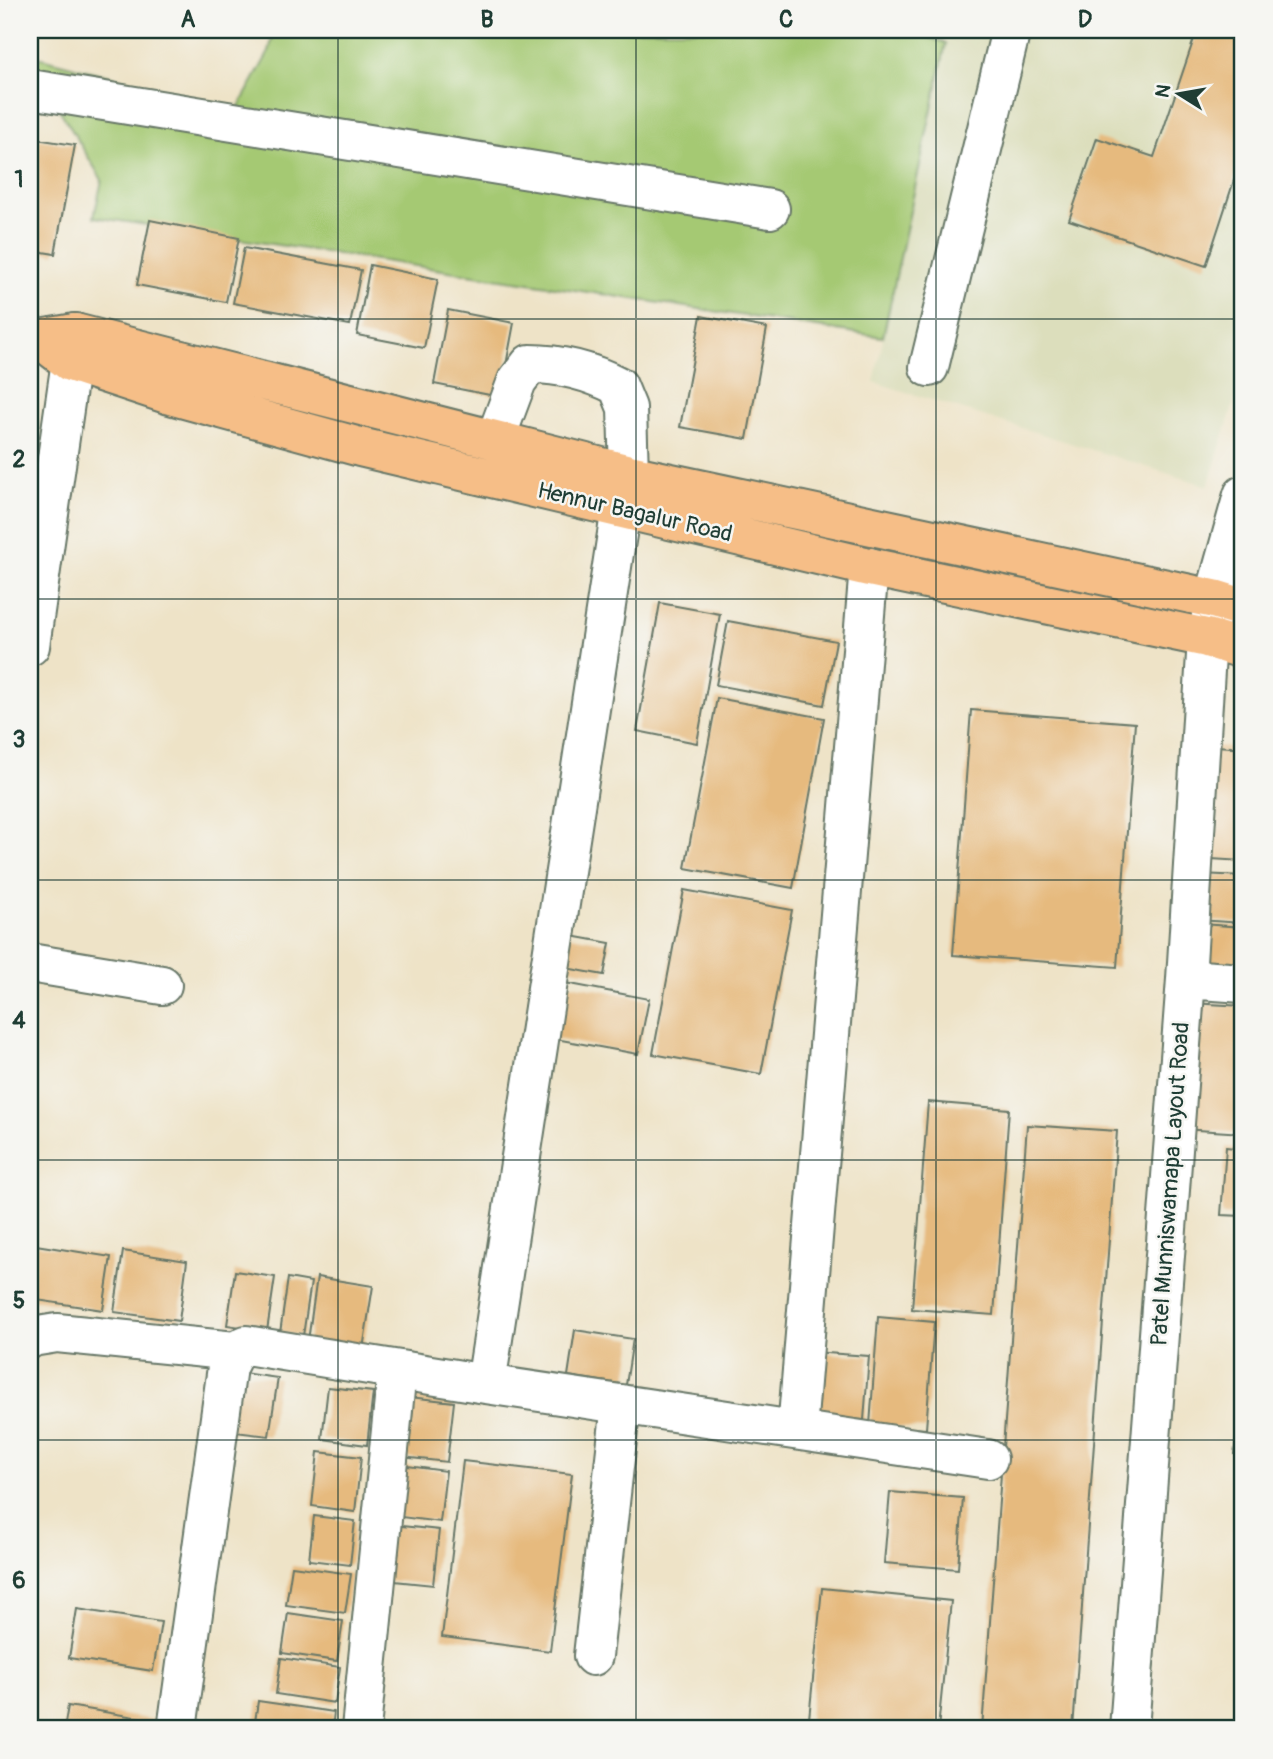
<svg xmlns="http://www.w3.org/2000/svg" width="1273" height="1759" font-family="Pangolin,sans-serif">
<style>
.built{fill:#dcdebc}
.green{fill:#a5c973;stroke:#628354;stroke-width:2}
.building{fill:#e6ba7e}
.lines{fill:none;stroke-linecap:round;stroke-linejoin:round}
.minor-casing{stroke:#677767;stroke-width:42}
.major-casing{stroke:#677767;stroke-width:42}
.minor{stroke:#fff;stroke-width:38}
.major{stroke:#f6be87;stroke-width:38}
.grid{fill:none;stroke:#1f3d34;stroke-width:2;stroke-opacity:0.55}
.labels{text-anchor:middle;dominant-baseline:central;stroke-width:5;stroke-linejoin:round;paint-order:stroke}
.street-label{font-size:23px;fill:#1f3d34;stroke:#f6f6f2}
.neatline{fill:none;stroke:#1f3d34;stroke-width:2.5}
.grid-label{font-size:23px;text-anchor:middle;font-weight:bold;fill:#1f3d34}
</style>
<rect width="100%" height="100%" fill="#f6f6f2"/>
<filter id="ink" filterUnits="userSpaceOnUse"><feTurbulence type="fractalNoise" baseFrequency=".0143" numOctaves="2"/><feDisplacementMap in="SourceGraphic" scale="14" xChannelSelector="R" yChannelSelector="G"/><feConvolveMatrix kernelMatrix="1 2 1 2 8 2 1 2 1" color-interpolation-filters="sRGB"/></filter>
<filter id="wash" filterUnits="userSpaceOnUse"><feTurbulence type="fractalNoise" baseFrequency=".00686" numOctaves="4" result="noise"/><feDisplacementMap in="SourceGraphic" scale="28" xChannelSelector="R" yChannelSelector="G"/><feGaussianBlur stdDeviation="1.57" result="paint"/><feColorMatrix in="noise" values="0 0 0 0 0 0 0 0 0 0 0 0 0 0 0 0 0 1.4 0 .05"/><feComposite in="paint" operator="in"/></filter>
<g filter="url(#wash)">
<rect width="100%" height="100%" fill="#eee3c7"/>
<path class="built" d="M 949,30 L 1243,30 L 1243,374 L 1208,486 L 874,382 Z"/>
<path class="green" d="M 274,30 L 905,30 L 946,43 L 883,337 L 94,217 L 102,180 L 30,61 L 30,55 L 237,110 L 269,52 Z"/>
<g id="blocks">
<path class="building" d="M 1197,30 L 1243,30 L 1243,153 L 1206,266 L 1069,220 L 1097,138 L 1154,157 Z
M 30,138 L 75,145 L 55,254 L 30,250 Z
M 150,220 L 239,238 L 226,302 L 137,285 Z
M 244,248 L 361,270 L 350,325 L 233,303 Z
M 370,265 L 438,279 L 424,348 L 357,335 Z
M 448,310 L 514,323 L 500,397 L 434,384 Z
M 701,316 L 767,328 L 747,439 L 680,427 Z
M 660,603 L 720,614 L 697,743 L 637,731 Z
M 728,621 L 836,641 L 824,705 L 716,685 Z
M 717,698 L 824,718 L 793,888 L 685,868 Z
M 971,710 L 1135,723 L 1117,967 L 953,955 Z
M 1203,745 L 1243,748 L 1243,861 L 1195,858 Z
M 1201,874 L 1243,876 L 1243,923 L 1198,920 Z
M 684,890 L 792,910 L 761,1074 L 653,1054 Z
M 1201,924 L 1243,927 L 1243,973 L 1197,970 Z
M 566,935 L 610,943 L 604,975 L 560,967 Z
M 560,982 L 649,999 L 638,1054 L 550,1038 Z
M 1191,1003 L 1243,1006 L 1243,1133 L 1182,1129 Z
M 928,1102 L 1009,1109 L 994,1315 L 912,1309 Z
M 1027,1125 L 1117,1131 L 1073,1729 L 982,1729 Z
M 1226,1147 L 1243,1149 L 1243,1216 L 1221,1215 Z
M 36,1245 L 111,1257 L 103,1310 L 30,1299 Z
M 123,1251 L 187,1261 L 179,1321 L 114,1312 Z
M 235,1271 L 275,1277 L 267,1331 L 227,1325 Z
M 317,1277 L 373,1286 L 363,1349 L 308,1341 Z
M 288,1278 L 311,1282 L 303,1336 L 280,1333 Z
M 878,1317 L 934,1322 L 926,1429 L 870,1425 Z
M 575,1330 L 633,1339 L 626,1385 L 568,1376 Z
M 812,1352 L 869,1356 L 864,1420 L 806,1416 Z
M 236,1372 L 278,1378 L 269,1436 L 227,1431 Z
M 328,1387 L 373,1392 L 367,1445 L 322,1439 Z
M 409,1397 L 454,1402 L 447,1462 L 402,1457 Z
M 1242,1399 L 1243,1400 L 1243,1455 L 1234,1454 Z
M 318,1452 L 361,1457 L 355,1512 L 312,1506 Z
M 463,1461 L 572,1474 L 550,1651 L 442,1637 Z
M 400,1465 L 446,1471 L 440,1522 L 393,1516 Z
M 890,1492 L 963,1498 L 958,1569 L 884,1563 Z
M 314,1516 L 355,1521 L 350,1565 L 309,1560 Z
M 392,1525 L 439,1530 L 433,1585 L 385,1580 Z
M 292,1566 L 351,1574 L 345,1613 L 286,1605 Z
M 822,1588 L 951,1601 L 938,1729 L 808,1729 Z
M 77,1609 L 161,1622 L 153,1671 L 69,1658 Z
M 288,1613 L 343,1621 L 337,1661 L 282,1653 Z
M 281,1658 L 340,1667 L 335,1703 L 276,1694 Z
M 258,1701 L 334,1712 L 332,1729 L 254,1729 Z
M 68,1706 L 153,1720 L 152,1729 L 64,1729 Z"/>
</g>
</g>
<g filter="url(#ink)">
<use href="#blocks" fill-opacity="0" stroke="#677767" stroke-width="2"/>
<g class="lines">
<defs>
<path id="minor" d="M 30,89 L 770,209
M 929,367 L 1011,30
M 30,646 L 75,333
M 30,963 L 162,985
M 1186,979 L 1243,983
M 30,1339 L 32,1337 L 57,1333 L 235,1351
M 486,1384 L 988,1459
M 797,1430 L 869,567
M 593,1656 L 621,1404
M 177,1729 L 227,1367 L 235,1351 L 246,1345 L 486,1384 L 621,508 L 629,474 L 627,408 L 618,386 C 591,372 561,364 530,364 L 517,381 L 495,440
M 361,1729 L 397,1370
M 1129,1729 L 1186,979 L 1207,638 L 1214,599 L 1243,495"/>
<path id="major" d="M 30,336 L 40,339 L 70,362 L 170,395 L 360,447 L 869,567 L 1207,638 L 1243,649
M 40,339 L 75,333 L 629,474 L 1214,599 L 1243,608"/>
</defs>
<use href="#minor" class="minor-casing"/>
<use href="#major" class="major-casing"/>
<use href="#minor" class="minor"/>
<use href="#major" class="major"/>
</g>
</g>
<path class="grid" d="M 338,30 L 338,1729M 636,30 L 636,1729M 936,30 L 936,1729M 30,319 L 1243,319M 30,599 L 1243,599M 30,880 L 1243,880M 30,1160 L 1243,1160M 30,1440 L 1243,1440"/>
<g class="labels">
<g class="street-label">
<text transform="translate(635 512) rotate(13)">Hennur Bagalur Road</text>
<text transform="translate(1170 1184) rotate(-86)">Patel Munniswamapa Layout Road</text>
</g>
</g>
<rect width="1273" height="1759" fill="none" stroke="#f6f6f2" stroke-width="77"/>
<g transform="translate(1179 94) rotate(281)" stroke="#f6f6f2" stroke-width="5" paint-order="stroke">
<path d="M0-5L12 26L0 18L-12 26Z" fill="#1f3d34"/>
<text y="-10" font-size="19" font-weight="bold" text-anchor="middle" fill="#1f3d34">N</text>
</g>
<rect x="38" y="38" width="1196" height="1682" class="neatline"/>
<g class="grid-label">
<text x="188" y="27">A</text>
<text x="487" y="27">B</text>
<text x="786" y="27">C</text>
<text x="1085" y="27">D</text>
<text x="19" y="187">1</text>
<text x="19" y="467">2</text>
<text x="19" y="747">3</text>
<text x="19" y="1028">4</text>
<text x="19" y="1308">5</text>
<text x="19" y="1588">6</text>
</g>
</svg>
